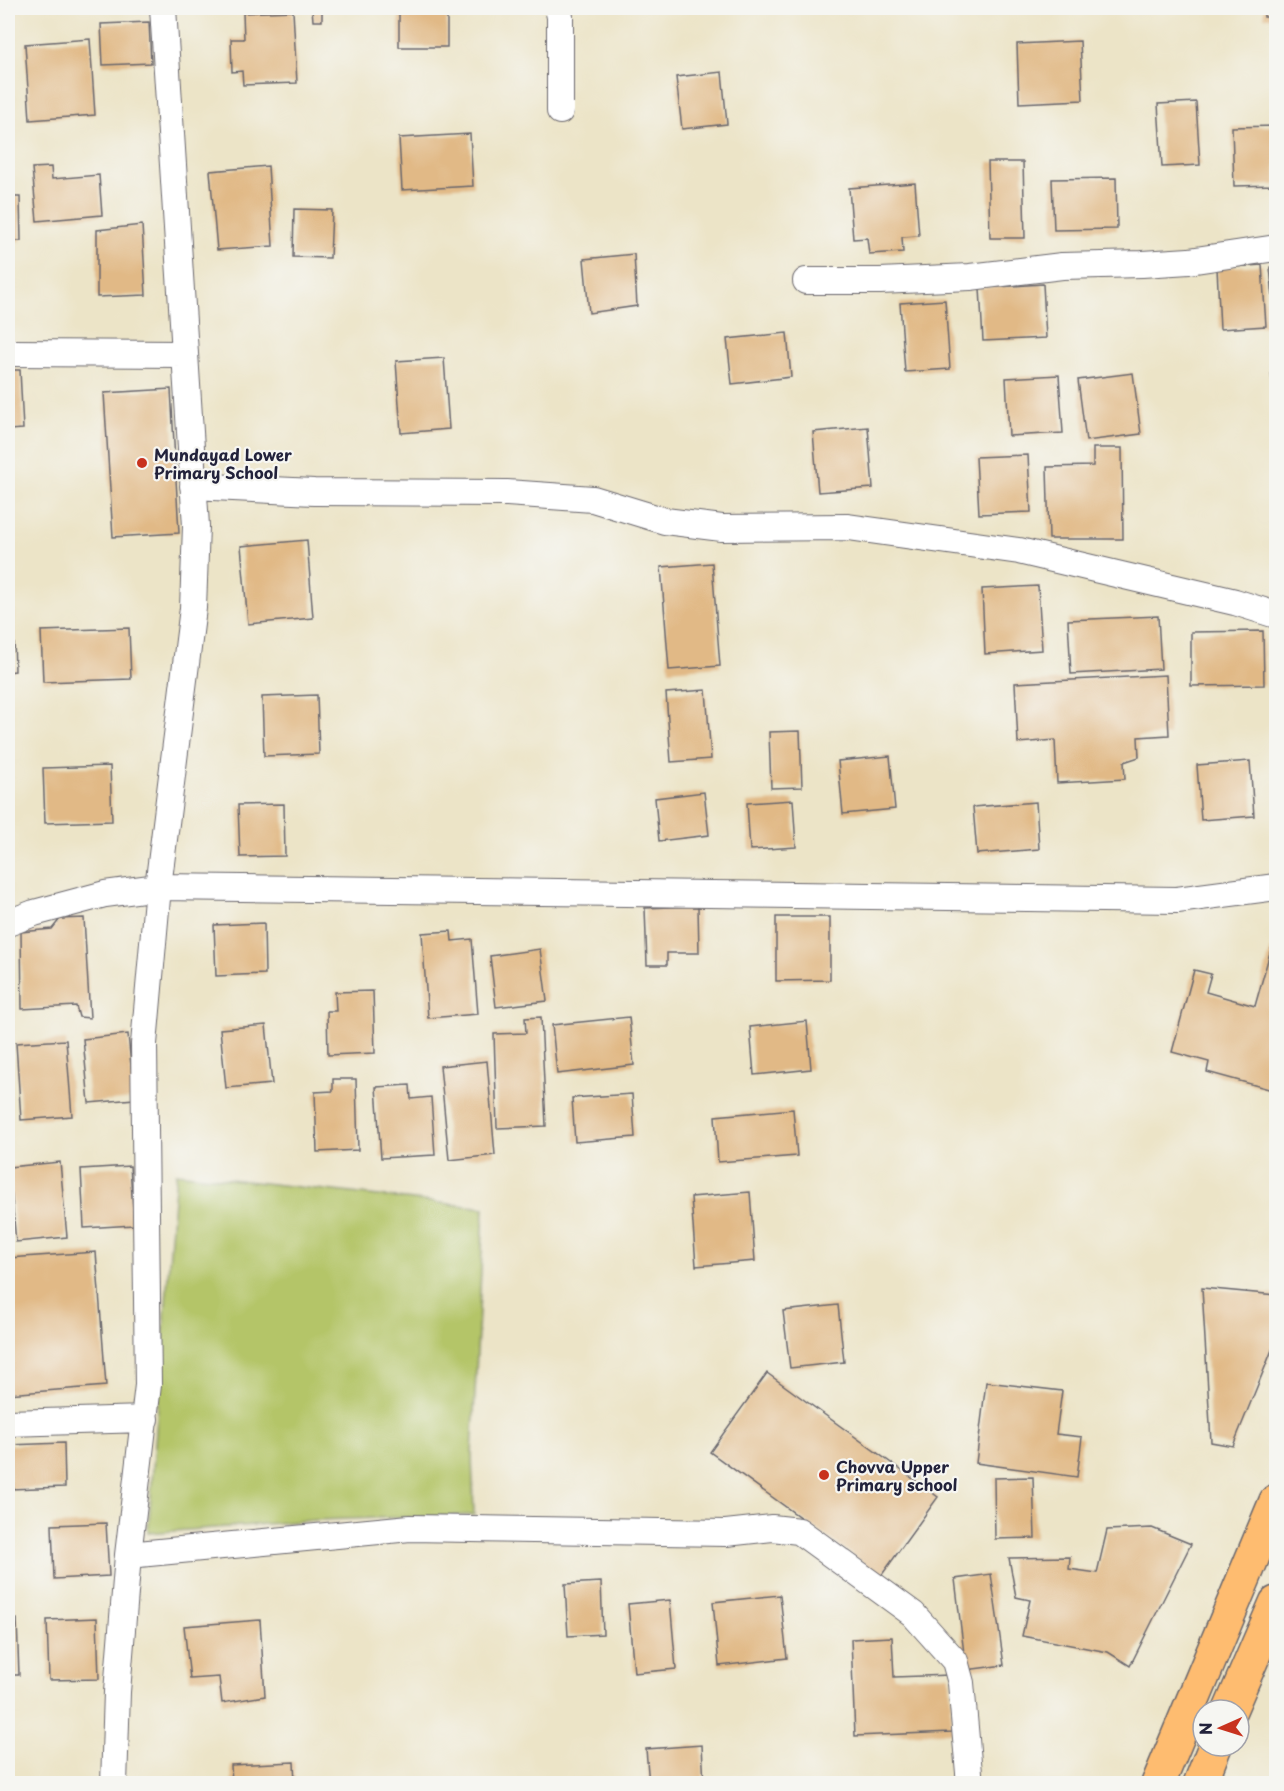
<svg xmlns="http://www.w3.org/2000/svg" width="1284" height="1791" font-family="'Playpen Sans',sans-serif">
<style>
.green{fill:#b4c568;stroke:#6b7452;stroke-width:1.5}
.building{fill:#e1b986}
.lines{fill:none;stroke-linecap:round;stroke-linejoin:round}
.street-casing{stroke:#69666c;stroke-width:28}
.highway-casing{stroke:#69666c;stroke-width:36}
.street{stroke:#fff;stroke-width:26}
.highway{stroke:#febc70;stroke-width:33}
.poi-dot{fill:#c8321e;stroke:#f6f6f2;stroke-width:2}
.labels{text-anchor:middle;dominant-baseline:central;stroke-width:4.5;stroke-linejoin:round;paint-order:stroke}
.poi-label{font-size:16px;font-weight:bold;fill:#22223b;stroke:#f6f6f2;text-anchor:start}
</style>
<rect width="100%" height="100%" fill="#f6f6f2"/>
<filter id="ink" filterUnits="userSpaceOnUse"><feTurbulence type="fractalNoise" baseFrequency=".0167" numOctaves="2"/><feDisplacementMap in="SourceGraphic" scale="12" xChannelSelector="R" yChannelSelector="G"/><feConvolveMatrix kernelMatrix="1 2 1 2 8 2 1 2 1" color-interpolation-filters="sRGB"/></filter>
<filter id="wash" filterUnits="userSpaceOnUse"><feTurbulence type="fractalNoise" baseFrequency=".008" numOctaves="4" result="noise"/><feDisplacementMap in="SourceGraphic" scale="24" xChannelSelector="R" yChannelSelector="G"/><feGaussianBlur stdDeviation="1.35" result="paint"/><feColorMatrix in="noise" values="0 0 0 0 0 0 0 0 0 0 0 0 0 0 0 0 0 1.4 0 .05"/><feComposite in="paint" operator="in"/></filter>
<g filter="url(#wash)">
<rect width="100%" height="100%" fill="#ece4c7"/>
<path class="green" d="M 176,1173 L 484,1208 L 472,1455 L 474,1515 L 317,1520 L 148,1533 Z"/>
<g id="blocks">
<path class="building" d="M 312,8 L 329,8 L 329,9 L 322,10 L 322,21 L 313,21 Z
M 399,8 L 447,8 L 447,47 L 399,47 Z
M 964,8 L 979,8 L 979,9 L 964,10 Z
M 1264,8 L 1276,8 L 1276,17 L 1264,17 Z
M 293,11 L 297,83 L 243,85 L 242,71 L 232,72 L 231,39 L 244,39 L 243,13 Z
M 149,22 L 151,63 L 103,65 L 101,24 Z
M 90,39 L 95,115 L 30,120 L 25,44 Z
M 1080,41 L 1083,100 L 1019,103 L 1017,44 Z
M 722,72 L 727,124 L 682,129 L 676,77 Z
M 1196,102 L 1200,165 L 1162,167 L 1158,104 Z
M 1276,126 L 1276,185 L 1234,186 L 1232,127 Z
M 470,134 L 473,186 L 402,190 L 399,138 Z
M 988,162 L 1023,162 L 1025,238 L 990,238 Z
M 268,166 L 273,246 L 217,250 L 210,171 Z
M 51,167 L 52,179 L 99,175 L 102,215 L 37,221 L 32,168 Z
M 1116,178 L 1117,229 L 1054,230 L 1052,179 Z
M 915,183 L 919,236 L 902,237 L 903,252 L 869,254 L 867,238 L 853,239 L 849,188 Z
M 8,197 L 20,197 L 21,241 L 8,241 Z
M 294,209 L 332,210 L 330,258 L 293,257 Z
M 142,225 L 146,295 L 97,297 L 97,230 Z
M 634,254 L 637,306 L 589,313 L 584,259 Z
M 1262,265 L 1266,326 L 1220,329 L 1217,268 Z
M 1276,266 L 1276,317 L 1275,317 L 1270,267 Z
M 1043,284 L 1046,338 L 983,341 L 980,288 Z
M 945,300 L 950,369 L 905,372 L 900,303 Z
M 787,333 L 791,377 L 732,384 L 727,339 Z
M 444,358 L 449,429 L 401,433 L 396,361 Z
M 1276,367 L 1276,417 L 1274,417 L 1271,368 Z
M 8,370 L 20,370 L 23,429 L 8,430 Z
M 1133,373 L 1141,434 L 1086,441 L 1078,380 Z
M 1059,375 L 1063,433 L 1009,436 L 1006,378 Z
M 171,389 L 179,533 L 113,537 L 104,393 Z
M 868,427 L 873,488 L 818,492 L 813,432 Z
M 1093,448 L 1122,448 L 1123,539 L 1049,539 L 1047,467 L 1093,466 Z
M 1028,455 L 1031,512 L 979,514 L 976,457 Z
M 307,540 L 313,618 L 248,624 L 241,546 Z
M 712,563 L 720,666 L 669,670 L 661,567 Z
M 1038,586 L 1042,650 L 985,654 L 982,589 Z
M 8,603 L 13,603 L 15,671 L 8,672 Z
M 1158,616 L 1161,669 L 1071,674 L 1068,620 Z
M 129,628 L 131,679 L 43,682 L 41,631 Z
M 1263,631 L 1264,685 L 1191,686 L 1191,632 Z
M 1166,675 L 1169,735 L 1138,737 L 1139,757 L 1124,762 L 1125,779 L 1057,783 L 1055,740 L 1018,743 L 1015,683 Z
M 706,690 L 711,759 L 671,762 L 666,693 Z
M 317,695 L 319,754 L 264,756 L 262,697 Z
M 800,731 L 802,787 L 771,788 L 769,732 Z
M 890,756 L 895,809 L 843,814 L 838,761 Z
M 1250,761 L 1254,816 L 1201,820 L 1197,765 Z
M 110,766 L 112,821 L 45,823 L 43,768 Z
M 704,792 L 709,835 L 659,841 L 655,798 Z
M 793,800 L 796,847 L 750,850 L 747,803 Z
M 1036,802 L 1039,849 L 977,854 L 973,807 Z
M 284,804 L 285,856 L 240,857 L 238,805 Z
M 698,906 L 699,953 L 667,953 L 667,965 L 647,965 L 645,908 Z
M 776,917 L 830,917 L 830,980 L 776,981 Z
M 84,918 L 90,1018 L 79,1017 L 76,1006 L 22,1009 L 21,932 L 52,929 L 60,919 Z
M 264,923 L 265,974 L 216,976 L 214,925 Z
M 451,931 L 452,941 L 472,939 L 478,1014 L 428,1018 L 422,933 Z
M 1276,948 L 1276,1091 L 1207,1072 L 1209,1062 L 1172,1052 L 1194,970 L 1211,974 L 1206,992 L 1255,1006 L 1271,949 Z
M 540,949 L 547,1001 L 496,1007 L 490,956 Z
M 8,964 L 9,964 L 13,1033 L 8,1033 Z
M 373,991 L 375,1053 L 328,1055 L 327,1011 L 336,1011 L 335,992 Z
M 541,1017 L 546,1126 L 497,1128 L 494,1034 L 526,1033 L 525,1018 Z
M 629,1017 L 634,1065 L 557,1074 L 552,1025 Z
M 807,1021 L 811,1069 L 754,1075 L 750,1027 Z
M 266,1025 L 272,1084 L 226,1088 L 220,1029 Z
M 128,1034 L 134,1099 L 89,1103 L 83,1039 Z
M 66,1040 L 72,1116 L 21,1120 L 16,1043 Z
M 487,1061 L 495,1155 L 449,1160 L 440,1066 Z
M 333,1079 L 356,1079 L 358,1150 L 317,1152 L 315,1092 L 333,1091 Z
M 410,1085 L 411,1099 L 431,1097 L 435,1155 L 381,1158 L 376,1087 Z
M 632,1094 L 635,1137 L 575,1142 L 572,1098 Z
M 793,1109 L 797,1156 L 718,1162 L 715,1116 Z
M 60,1162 L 67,1237 L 16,1242 L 9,1167 Z
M 130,1166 L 134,1225 L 84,1228 L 81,1169 Z
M 750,1192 L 755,1261 L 696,1266 L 691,1197 Z
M 96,1252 L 106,1386 L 8,1394 L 8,1258 Z
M 1202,1288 L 1276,1295 L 1276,1340 L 1233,1446 L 1211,1442 Z
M 838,1305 L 844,1362 L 790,1368 L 783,1311 Z
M 767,1373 L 938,1497 L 881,1576 L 710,1452 Z
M 986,1382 L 1062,1391 L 1056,1434 L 1082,1437 L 1077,1477 L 976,1463 Z
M 64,1443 L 65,1487 L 10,1489 L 8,1445 Z
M 1033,1477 L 1035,1538 L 995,1539 L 994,1478 Z
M 106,1523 L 109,1576 L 54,1579 L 52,1525 Z
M 1152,1528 L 1191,1544 L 1130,1666 L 1108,1652 L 1022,1636 L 1030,1600 L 1016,1597 L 1009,1558 L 1070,1557 L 1069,1569 L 1097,1573 L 1107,1530 Z
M 991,1574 L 1004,1665 L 966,1670 L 955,1579 Z
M 601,1582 L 603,1634 L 568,1636 L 565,1584 Z
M 780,1595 L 787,1658 L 719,1666 L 713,1602 Z
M 670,1600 L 676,1669 L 634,1673 L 628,1604 Z
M 97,1618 L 99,1679 L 49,1680 L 47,1620 Z
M 17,1619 L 19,1675 L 8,1675 L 8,1620 Z
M 260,1620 L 265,1696 L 222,1703 L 219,1677 L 190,1679 L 184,1626 Z
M 892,1637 L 894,1677 L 950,1675 L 952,1732 L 855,1736 L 851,1639 Z
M 702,1745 L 704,1784 L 649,1784 L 646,1749 Z
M 294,1762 L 295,1784 L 232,1784 L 231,1765 Z
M 590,1779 L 590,1784 L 540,1784 L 540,1781 Z"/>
</g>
</g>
<g filter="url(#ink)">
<use href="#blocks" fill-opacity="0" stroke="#69666c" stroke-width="1.5"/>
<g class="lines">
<defs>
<path id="street" d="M 558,8 L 560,17 L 560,111
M 806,281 L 880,281 L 970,277 L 1062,266 L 1142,264 L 1189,261 L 1276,248
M 8,353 L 185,354
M 193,486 L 314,492 L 507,493 L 593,499 L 665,521 L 722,528 L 848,527 L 1019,551 L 1235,602 L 1276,615
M 8,923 L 34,913 L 105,894 L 158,887 L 1177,900 L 1276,887
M 8,1423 L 145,1419
M 128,1555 L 410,1528 L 726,1533 L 772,1528 L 799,1531 L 913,1614 L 955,1661 L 961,1683 L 970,1784
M 114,1784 L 117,1692 L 128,1555 L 148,1385 L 144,1044 L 158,887 L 193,608 L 196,526 L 163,8"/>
<path id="highway" d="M 1230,1710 L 1276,1603
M 1158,1784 L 1276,1501
M 1200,1784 L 1215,1746"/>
</defs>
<use href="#street" class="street-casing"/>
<use href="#highway" class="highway-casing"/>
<use href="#street" class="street"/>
<use href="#highway" class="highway"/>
</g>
</g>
<g class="poi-dot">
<circle cx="142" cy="463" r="6"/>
<circle cx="824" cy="1475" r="6"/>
</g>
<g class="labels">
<g class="poi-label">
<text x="154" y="454">Mundayad Lower<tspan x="154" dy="18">Primary School</tspan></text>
<text x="836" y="1466">Chovva Upper<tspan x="836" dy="18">Primary school</tspan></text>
</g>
</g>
<rect width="1284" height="1791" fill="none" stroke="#f6f6f2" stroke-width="30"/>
<g transform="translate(1221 1728) rotate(267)"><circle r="28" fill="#f6f6f2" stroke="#a1a1a9" stroke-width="1.5"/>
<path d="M0-4.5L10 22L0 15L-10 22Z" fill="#c8321e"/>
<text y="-9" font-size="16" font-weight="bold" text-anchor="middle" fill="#22223b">N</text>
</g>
</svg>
